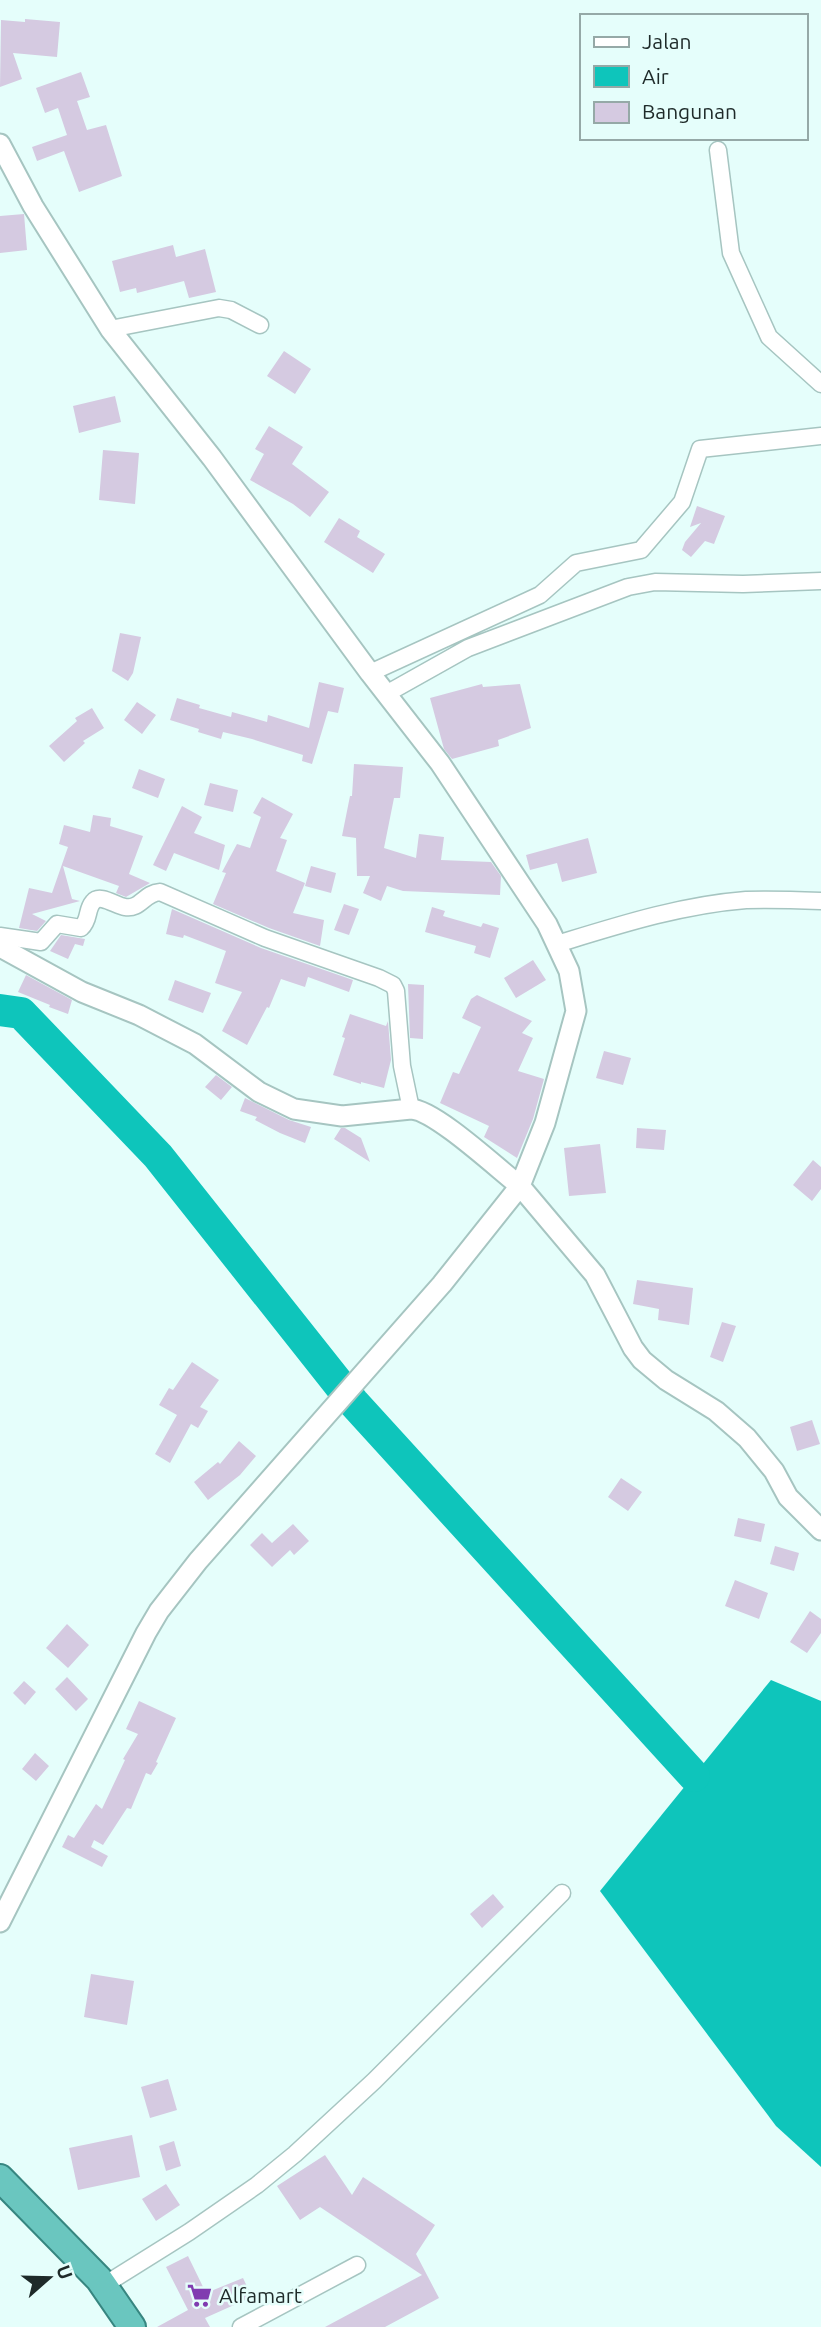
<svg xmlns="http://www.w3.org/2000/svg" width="821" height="2327" font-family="Ubuntu,sans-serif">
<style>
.water{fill:#0ec5bb}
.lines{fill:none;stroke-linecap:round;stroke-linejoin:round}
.river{stroke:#0ec5bb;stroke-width:32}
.building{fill:#d5cae1}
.minor-casing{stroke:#a6c5c1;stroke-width:19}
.tertiary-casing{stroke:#a6c5c1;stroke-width:23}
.trunk-casing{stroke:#378680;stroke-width:30}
.minor{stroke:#fff;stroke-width:16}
.tertiary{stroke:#fff;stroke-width:19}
.trunk{stroke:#6ac6bf;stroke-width:26}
.labels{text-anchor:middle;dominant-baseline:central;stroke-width:5;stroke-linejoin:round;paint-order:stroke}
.poi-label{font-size:21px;fill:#1e2a29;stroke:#e5fefb;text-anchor:start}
</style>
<rect width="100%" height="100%" fill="#e5fefb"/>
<path class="water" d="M 771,1680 L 821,1701 L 821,2167 L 776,2126 L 600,1891 Z"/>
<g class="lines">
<path class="river" d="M 0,1010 L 21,1013 L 158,1156 L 353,1402 L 694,1776"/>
</g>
<path class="building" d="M 25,19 L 60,22 L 57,57 L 13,53 L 22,79 L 0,87 L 1,20 L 25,22 Z
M 81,72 L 90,97 L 77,101 L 87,130 L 106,125 L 122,176 L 79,192 L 64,151 L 37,161 L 32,147 L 67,135 L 58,108 L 45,113 L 36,88 Z
M 24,214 L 27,250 L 0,253 L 0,216 Z
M 173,245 L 176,257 L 205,249 L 216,292 L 189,298 L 184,281 L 137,293 L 136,288 L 120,292 L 112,261 Z
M 284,351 L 311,369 L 295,394 L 267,376 Z
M 115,396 L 121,422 L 79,433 L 73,406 Z
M 269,426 L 303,447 L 292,464 L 329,492 L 310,517 L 293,504 L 250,480 L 264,454 L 255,449 Z
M 103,450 L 139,453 L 135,504 L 99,500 Z
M 697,506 L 725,516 L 714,544 L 705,541 L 691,557 L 682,550 L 685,542 L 701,523 L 690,527 Z
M 339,518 L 360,531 L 357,537 L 385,554 L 373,573 L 324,542 Z
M 120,633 L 141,637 L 133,673 L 128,681 L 112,671 Z
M 319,682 L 344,688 L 338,713 L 328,711 L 312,764 L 302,761 L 303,755 L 252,739 L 223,732 L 221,739 L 198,732 L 199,729 L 170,720 L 177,698 L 200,705 L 199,708 L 231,717 L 232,712 L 267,722 L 268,715 L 309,728 Z
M 482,684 L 483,687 L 520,684 L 531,728 L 498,740 L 499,746 L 452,759 L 444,749 L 430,698 Z
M 137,702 L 156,715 L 142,734 L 124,720 Z
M 92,708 L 104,728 L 83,741 L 85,743 L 64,762 L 49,746 L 77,721 L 75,718 Z
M 354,764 L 403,767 L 400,798 L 394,798 L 384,848 L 416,858 L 419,834 L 444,837 L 441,860 L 491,862 L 501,876 L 500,895 L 403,891 L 387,886 L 381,901 L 363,893 L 370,876 L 357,876 L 356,838 L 342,836 L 350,796 L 352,796 Z
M 139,769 L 165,779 L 158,798 L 132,788 Z
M 210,783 L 238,790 L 233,812 L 204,805 Z
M 262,797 L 293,814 L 280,838 L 287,840 L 276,871 L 305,883 L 293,913 L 324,920 L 320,946 L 269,928 L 213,904 L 226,873 L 222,872 L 237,844 L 250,848 L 261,817 L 253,813 Z
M 182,806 L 202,817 L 194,833 L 225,845 L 219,870 L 174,853 L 166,871 L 153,865 Z
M 93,815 L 111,818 L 110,826 L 143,836 L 129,874 L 150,883 L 126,897 L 116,893 L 119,886 L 63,866 L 72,899 L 80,901 L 32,914 L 46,921 L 37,931 L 19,928 L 29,888 L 52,893 L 68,847 L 59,844 L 64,825 L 90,832 Z
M 588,838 L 597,873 L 562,882 L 557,863 L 530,870 L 526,855 Z
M 311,866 L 336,873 L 331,893 L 305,886 Z
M 344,904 L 359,909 L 349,935 L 334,930 Z
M 432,907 L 445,911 L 443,916 L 481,927 L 483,923 L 499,928 L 490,958 L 474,953 L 476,946 L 425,932 Z
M 172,909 L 261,948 L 353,980 L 349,992 L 308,977 L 305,987 L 281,979 L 269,1008 L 267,1007 L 247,1045 L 222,1031 L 242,992 L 215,983 L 226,951 L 184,935 L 183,938 L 166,934 Z
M 61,935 L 85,939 L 83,946 L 75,944 L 68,959 L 50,951 Z
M 533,960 L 546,980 L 516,998 L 504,978 Z
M 26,975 L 72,1000 L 68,1014 L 49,1007 L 50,1005 L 18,992 Z
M 175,980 L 211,993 L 203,1013 L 168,1000 Z
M 408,984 L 424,985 L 423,1039 L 410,1038 Z
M 477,995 L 532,1021 L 522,1033 L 533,1038 L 518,1071 L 544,1079 L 533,1119 L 517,1158 L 484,1137 L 489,1126 L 440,1103 L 453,1072 L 459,1074 L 481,1027 L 462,1018 L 471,999 Z
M 350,1014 L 386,1026 L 388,1021 L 391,1060 L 384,1088 L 361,1082 L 361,1084 L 333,1075 L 345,1038 L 342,1037 Z
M 604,1051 L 631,1058 L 623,1085 L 596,1078 Z
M 216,1075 L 232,1087 L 221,1100 L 205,1087 Z
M 245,1098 L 289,1120 L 311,1127 L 305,1143 L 280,1133 L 255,1120 L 257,1117 L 240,1111 Z
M 341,1128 L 345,1128 L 361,1138 L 370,1162 L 334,1139 Z
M 637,1128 L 666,1130 L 664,1150 L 636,1148 Z
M 600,1144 L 606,1193 L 569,1196 L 564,1148 Z
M 813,1160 L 821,1167 L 821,1189 L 812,1201 L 793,1185 Z
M 637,1280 L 693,1288 L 689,1325 L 658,1320 L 659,1309 L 633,1304 Z
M 722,1322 L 736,1326 L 723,1362 L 710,1357 Z
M 192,1362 L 219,1380 L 200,1407 L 208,1411 L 198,1428 L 191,1424 L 170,1463 L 155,1454 L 177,1415 L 159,1405 L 169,1388 L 173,1390 Z
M 812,1420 L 820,1444 L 797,1451 L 790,1427 Z
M 239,1441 L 256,1456 L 240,1475 L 208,1500 L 194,1482 L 218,1462 L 220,1464 Z
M 621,1478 L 642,1492 L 628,1511 L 608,1497 Z
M 738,1518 L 765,1524 L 761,1542 L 734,1536 Z
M 293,1524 L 309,1541 L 294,1555 L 290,1550 L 272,1567 L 250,1545 L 262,1533 L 272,1543 Z
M 775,1546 L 799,1553 L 794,1571 L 770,1564 Z
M 735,1580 L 768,1593 L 759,1619 L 725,1606 Z
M 810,1611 L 821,1619 L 821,1633 L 807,1653 L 790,1642 Z
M 67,1624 L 89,1645 L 68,1668 L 46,1648 Z
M 67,1677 L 88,1699 L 76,1711 L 55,1689 Z
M 24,1681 L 36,1692 L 25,1705 L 13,1693 Z
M 139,1701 L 176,1718 L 156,1762 L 158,1763 L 151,1775 L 146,1773 L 131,1809 L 127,1808 L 103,1845 L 94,1840 L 91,1847 L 108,1856 L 102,1867 L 62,1847 L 68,1835 L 74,1838 L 96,1804 L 102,1809 L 125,1760 L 123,1759 L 138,1734 L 126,1729 Z
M 35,1753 L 49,1766 L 36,1781 L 22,1769 Z
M 493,1894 L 504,1907 L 482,1928 L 470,1914 Z
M 91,1974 L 134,1981 L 127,2025 L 84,2017 Z
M 168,2079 L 177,2110 L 150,2118 L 141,2087 Z
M 132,2135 L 140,2177 L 78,2190 L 69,2148 Z
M 174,2141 L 181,2166 L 166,2171 L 159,2146 Z
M 325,2155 L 352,2195 L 363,2177 L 435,2225 L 416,2254 L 439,2298 L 385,2327 L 325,2327 L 422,2275 L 320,2207 L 300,2220 L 277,2186 Z
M 166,2184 L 180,2205 L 156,2221 L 142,2199 Z
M 188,2256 L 206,2293 L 243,2278 L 252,2297 L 205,2318 L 210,2327 L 157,2327 L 188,2310 L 166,2267 Z"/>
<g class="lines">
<defs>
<path id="minor" d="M 718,150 L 731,253 L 769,337 L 821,384
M 110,329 L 219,308 L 231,310 L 260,325
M 370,673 L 540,595 L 576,563 L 641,550 L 682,502 L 700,449 L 821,436
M 386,694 L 468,648 L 628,587 L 655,582 L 743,584 L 821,581
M 0,936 L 41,942 L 57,924 L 81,928 C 90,920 86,910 93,902 C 100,893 116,906 125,907 C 140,910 144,893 160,892 L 265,938 L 379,978 L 393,985 L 396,991 L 402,1066 L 411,1109
M 557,944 C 619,925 681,905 746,900 C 771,899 796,900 821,901
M 99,2279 L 109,2282 L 189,2232 L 257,2185 L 295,2154 L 374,2081 L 562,1893
M 241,2327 L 357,2265"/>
<path id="tertiary" d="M 0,144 L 33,206 L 110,329 L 212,458 L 370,673 L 440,763 L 547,924 L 569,971 L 576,1011 L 545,1123 L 520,1186 L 595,1275 L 633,1348 L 642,1360 L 666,1380 L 716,1411 L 747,1438 L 774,1471 L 788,1497 L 821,1530
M 0,947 L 82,992 L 139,1015 L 195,1044 L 259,1092 L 294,1109 L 342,1116 L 411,1109 C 435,1110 498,1169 520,1186 L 442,1284 L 198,1561 L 159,1611 L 146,1633 L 0,1922"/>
<path id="trunk" d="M 0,2178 L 99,2279 L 132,2327"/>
</defs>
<use href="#minor" class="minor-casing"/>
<use href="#tertiary" class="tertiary-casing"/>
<use href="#trunk" class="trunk-casing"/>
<use href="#minor" class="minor"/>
<use href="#tertiary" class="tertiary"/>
<use href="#trunk" class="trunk"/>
</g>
<defs>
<symbol id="supermarket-bare" viewBox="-9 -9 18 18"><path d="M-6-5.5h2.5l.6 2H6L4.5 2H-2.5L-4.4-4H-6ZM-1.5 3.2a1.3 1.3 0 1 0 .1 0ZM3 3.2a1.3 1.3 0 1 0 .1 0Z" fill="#803cb0" stroke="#e5fefb" stroke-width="2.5" paint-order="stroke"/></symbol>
</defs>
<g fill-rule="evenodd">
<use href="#supermarket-bare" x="182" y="2278" width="35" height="35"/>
</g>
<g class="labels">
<g class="poi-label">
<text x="219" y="2295">Alfamart</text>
</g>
</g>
<rect x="580" y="14" width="228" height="126" fill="#e5fefb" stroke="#95a9a7" stroke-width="2"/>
<rect x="594" y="37" width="35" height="10" fill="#ffffff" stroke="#95a9a7" stroke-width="2"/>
<text x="642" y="49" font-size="21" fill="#1e2a29">Jalan</text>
<rect x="594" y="66" width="35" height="21" fill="#0ec5bb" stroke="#95a9a7" stroke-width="2"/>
<text x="642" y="84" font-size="21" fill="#1e2a29">Air</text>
<rect x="594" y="102" width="35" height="21" fill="#d5cae1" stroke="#95a9a7" stroke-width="2"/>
<text x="642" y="119" font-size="21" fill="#1e2a29">Bangunan</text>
<g transform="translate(49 2278) rotate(70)" stroke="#e5fefb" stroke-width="5" paint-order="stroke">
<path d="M0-5L12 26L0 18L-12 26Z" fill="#1e2a29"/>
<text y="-10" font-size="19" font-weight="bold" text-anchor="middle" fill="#1e2a29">U</text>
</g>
</svg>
